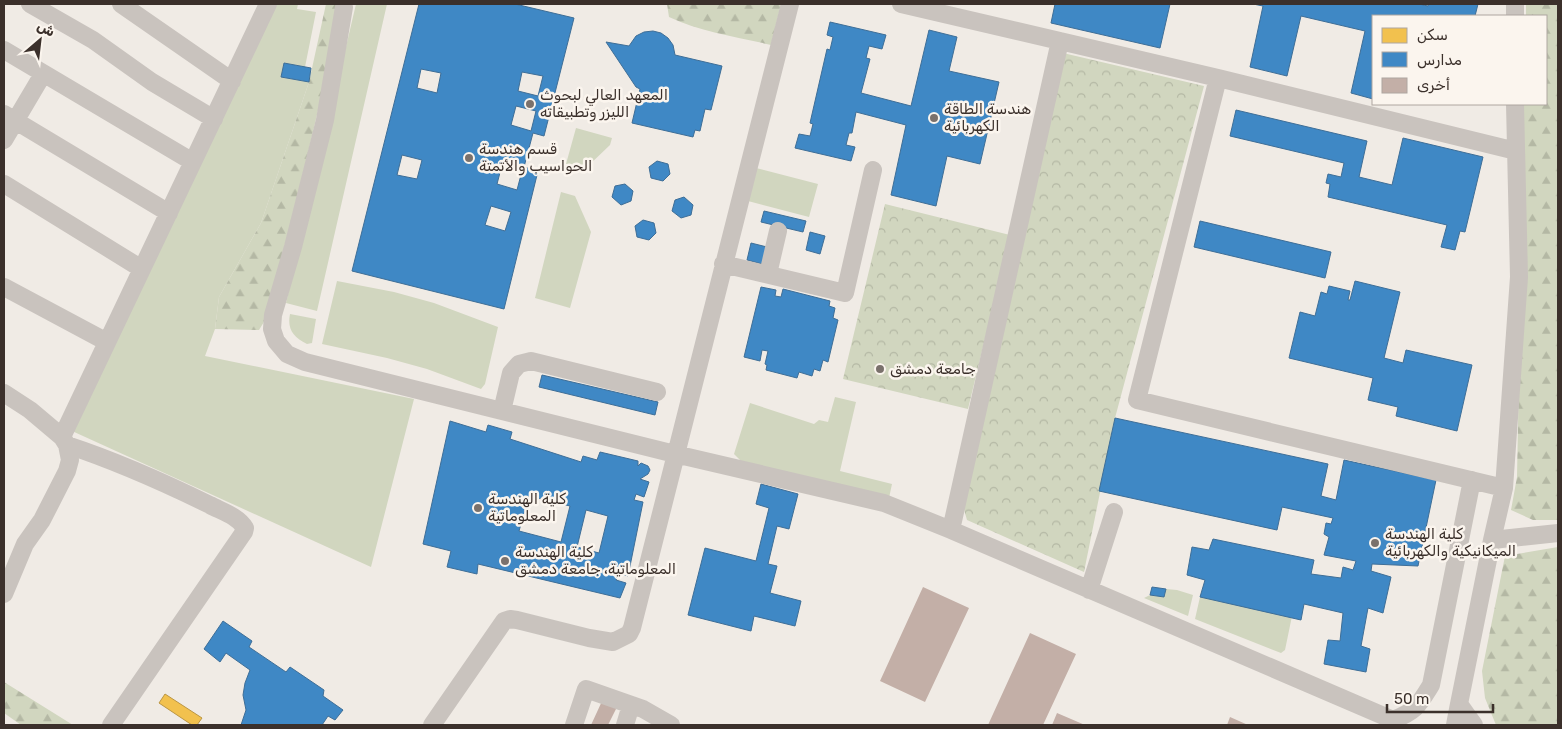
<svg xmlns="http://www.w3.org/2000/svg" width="1562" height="729" font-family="Rubik,'Noto Sans Arabic',sans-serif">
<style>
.grass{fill:#d1d6bf}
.forest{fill:url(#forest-firs)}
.park{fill:url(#park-crowns)}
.homes{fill:#f2c14e;stroke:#bb9644}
.schools{fill:#3f88c5;stroke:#3e6e97;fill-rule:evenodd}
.building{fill:#c3afa7}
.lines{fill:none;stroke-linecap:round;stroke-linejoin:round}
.minor{stroke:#c9c3be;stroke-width:18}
.poi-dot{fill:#7a716c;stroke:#fbf5ee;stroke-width:2}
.labels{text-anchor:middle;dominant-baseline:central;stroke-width:5;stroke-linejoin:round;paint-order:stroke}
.poi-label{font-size:15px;fill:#3b302b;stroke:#fbf5ee;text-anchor:start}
</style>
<defs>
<pattern id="forest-firs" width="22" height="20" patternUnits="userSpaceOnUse" patternTransform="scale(1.25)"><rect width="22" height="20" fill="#d1d6bf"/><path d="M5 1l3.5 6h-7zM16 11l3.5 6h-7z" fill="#b4b8a4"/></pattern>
<pattern id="park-crowns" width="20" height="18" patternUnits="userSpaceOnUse" patternTransform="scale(1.25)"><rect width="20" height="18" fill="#d1d6bf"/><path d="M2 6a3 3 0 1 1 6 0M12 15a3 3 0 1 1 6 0" fill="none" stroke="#b4b8a4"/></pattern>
</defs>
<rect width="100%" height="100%" fill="#f0ebe5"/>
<path class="grass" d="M 277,4 L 298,4 L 297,9 L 316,12 L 305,67 L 284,63 L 281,77 L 309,82 L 261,223 L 219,297 L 215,329 L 205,356 L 414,399 L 371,567 L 72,431 L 115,338 Z
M 356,4 L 387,4 L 317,311 L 286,303 Z
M 576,128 L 612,138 L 610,145 L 586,168 L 566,164 Z
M 756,168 L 818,184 L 809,217 L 748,201 Z
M 561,192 L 575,196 L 591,232 L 570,308 L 535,298 Z
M 337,281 L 394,292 L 434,303 L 498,327 L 485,384 L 481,389 L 427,369 L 387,358 L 322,344 Z
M 290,314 L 316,319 L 312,343 L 307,344 C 293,337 287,329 290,314 Z
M 835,397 L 856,402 L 840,471 L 892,484 L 889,498 L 742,462 L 734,454 L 750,403 L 814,424 L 819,420 L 828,422 Z
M 1166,589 L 1177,590 L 1193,595 L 1188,616 L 1144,598 L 1150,595 L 1164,597 Z
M 1200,597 L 1292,616 L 1285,650 L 1281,653 L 1195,619 Z"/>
<path class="forest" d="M 326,4 L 341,5 C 320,110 293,213 267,317 L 259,330 L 215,329 L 219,297 L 261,223 L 309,82 Z
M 667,4 L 781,4 L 771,45 C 738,37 700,32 669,17 Z
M 1526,4 L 1558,4 L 1558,520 L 1533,520 L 1511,510 L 1517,477 L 1524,104 L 1546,104 L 1546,16 L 1526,16 Z
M 1558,547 L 1558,725 L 1496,725 L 1485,698 L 1482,671 L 1505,556 Z
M 4,682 L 73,725 L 21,725 L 4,713 Z"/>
<path class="park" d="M 1063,53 L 1204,86 L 1115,418 L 1084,572 L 967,520 L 963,506 Z
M 885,204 L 1010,235 L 968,409 L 843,379 Z"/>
<path class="homes" d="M 165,694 L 202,718 L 197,725 L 192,725 L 159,703 Z"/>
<path class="schools" d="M 419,4 L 515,4 L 574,18 L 544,136 L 533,133 L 524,167 L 538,171 L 504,309 L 352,271 ZM 421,69 L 441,73 L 437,93 L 417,88 ZM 522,72 L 543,76 L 538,96 L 518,91 ZM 516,106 L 536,111 L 531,131 L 511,125 ZM 402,155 L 422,160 L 417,179 L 397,175 ZM 502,165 L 522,171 L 517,190 L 497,184 ZM 491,206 L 511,212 L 505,231 L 485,225 Z
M 1055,4 L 1170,4 L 1160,48 L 1051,23 Z
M 1253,4 L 1419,4 L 1428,6 L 1429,4 L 1478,4 L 1475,16 L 1373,16 L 1373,99 L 1351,93 L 1365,31 L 1301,16 L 1287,76 L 1250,67 L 1263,6 Z
M 830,22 L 886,35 L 882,49 L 869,46 L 866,58 L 870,59 L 861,93 L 911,106 L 929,30 L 957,37 L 949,71 L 999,82 L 980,164 L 947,156 L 936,206 L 891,195 L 906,125 L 856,112 L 852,133 L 849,133 L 846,145 L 855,147 L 851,161 L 795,148 L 799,134 L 810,136 L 813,124 L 810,123 L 827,49 L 830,50 L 833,37 L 827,35 Z
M 653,31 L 661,33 L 668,38 L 673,45 L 675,55 L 722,66 L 711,110 L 705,109 L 700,131 L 695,130 L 693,137 L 632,123 L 640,89 L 636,87 L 606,42 L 629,46 L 636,36 L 644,32 Z
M 284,63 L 311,68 L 309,82 L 281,77 Z
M 1236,110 L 1367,141 L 1359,177 L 1392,185 L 1403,138 L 1483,157 L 1465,232 L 1460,231 L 1455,250 L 1441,247 L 1447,225 L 1328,197 L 1330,184 L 1326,183 L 1328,174 L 1341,177 L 1344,163 L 1230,136 Z
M 657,161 L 668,164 L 670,174 L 663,181 L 651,178 L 649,167 Z
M 625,184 L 633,191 L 631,201 L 621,205 L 612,197 L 615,186 Z
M 684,197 L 693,205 L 691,215 L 681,218 L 672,211 L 675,200 Z
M 764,211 L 806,221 L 803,232 L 761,222 Z
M 643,220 L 654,223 L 656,233 L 649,240 L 637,237 L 635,226 Z
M 1200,221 L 1331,252 L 1325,278 L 1194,247 Z
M 810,232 L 825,236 L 820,254 L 806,250 Z
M 751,243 L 767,247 L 762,264 L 747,260 Z
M 1355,281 L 1400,292 L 1384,358 L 1403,363 L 1406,350 L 1472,365 L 1457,431 L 1396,416 L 1398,407 L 1368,400 L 1373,378 L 1289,358 L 1300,312 L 1315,316 L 1321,292 L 1327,294 L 1329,286 L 1350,291 L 1348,300 L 1350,300 Z
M 761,287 L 776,290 L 775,296 L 781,297 L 783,289 L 830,301 L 829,306 L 835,308 L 833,318 L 838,320 L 828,362 L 823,360 L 820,371 L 814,369 L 812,376 L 799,372 L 797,378 L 766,370 L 767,365 L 765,364 L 768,351 L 762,350 L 760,361 L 744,357 Z
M 542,375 L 658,402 L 655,415 L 539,387 Z
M 1115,418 L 1328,464 L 1321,496 L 1336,500 L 1344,460 L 1436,480 L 1418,566 L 1372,564 L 1371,571 L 1391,577 L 1383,613 L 1368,608 L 1361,646 L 1370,649 L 1366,672 L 1324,664 L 1328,640 L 1340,641 L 1343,613 L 1304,604 L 1301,620 L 1200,597 L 1205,580 L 1187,575 L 1192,547 L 1209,550 L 1213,539 L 1314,560 L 1311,574 L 1341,578 L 1343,567 L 1353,570 L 1356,561 L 1324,555 L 1329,537 L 1324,534 L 1326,523 L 1331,524 L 1333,518 L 1282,507 L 1277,530 L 1099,491 Z
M 450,421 L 486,432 L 488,425 L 512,432 L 510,439 L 581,462 L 583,456 L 597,460 L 600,452 L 638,461 L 638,466 L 641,463 L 648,466 L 650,470 L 648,474 L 640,479 L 649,482 L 644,497 L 636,494 L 634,500 L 643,502 L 628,576 L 619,573 L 616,580 L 626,583 L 620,598 L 478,564 L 477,574 L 447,567 L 451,551 L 423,544 ZM 529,496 L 570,506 L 561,542 L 519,531 ZM 586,510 L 608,516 L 599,553 L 577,547 Z
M 761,484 L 798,494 L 789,529 L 777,526 L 768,564 L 777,566 L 770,593 L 801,601 L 795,626 L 754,616 L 751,631 L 688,615 L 705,548 L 756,561 L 769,508 L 756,504 Z
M 1152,587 L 1166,589 L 1164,597 L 1150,595 Z
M 223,621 L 252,641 L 249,647 L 286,672 L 290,667 L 324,690 L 323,696 L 343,710 L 335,720 L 328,716 L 322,725 L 241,725 L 246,710 L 243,695 L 245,683 L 250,670 L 226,653 L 220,662 L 204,649 Z"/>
<path class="building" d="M 923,587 L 969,608 L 925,702 L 880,681 Z
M 1030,633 L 1076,654 L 1043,725 L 988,725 Z
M 603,699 L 617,707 L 608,725 L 591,725 Z
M 1057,713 L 1085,725 L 1052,725 Z
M 1230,717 L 1248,725 L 1227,725 Z"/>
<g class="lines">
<path class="minor" d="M 30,4 L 93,40 L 152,82 L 214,119
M 121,4 L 232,81
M 901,4 L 1218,78 L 1516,151
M 1515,4 L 1515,16
M 344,7 L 325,120 L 293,247 L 273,315 L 272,329 L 276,341 L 287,354 L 305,362 L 675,454 L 884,503 L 951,530 L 1393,720 C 1416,711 1418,706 1431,685 L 1472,480
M 4,50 L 193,162
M 1218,78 L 1137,400 L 1504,488
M 4,114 L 169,213
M 4,140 L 43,74
M 4,184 L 142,269
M 723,264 L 845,293 L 873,170
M 768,274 L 778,231
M 4,287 L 107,342
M 4,393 L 30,410 L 62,437 L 67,445 L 70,460 L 67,471 L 42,520 L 25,544 L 4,594
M 502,411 L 511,373 L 519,364 L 531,361 L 657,392
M 62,437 L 268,4
M 67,445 C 116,461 163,482 210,505 C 221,511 238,516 245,528 L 244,532 L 111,725
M 951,530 L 1060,41
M 1492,540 L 1504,488 L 1519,277 L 1515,104
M 1089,590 L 1114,512
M 1459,704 L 1492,540 L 1558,533
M 432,725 L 504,621 L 510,619 L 517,620 L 589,638 L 613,642 L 629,634 L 632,628 L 790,4
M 574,725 L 586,689 L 643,709 L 671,725
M 625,725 L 631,705
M 1455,725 L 1459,704 L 1474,725"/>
</g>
<g class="poi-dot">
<circle cx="530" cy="104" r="5"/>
<circle cx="934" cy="118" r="5"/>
<circle cx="469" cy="158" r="5"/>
<circle cx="880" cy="369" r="5"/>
<circle cx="478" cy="508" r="5"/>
<circle cx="1375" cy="543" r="5"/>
<circle cx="505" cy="561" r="5"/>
</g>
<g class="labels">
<g class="poi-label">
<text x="540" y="95">المعهد العالي لبحوث<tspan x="540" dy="17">الليزر وتطبيقاته</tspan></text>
<text x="944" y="109">هندسة الطاقة<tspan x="944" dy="17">الكهربائية</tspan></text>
<text x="479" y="149">قسم هندسة<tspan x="479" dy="17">الحواسيب والأتمتة</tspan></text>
<text x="890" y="369">جامعة دمشق</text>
<text x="488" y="499">كلية الهندسة<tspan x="488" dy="17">المعلوماتية</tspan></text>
<text x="1385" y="534">كلية الهندسة<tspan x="1385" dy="17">الميكانيكية والكهربائية</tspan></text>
<text x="515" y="552">كلية الهندسة<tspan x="515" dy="17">المعلوماتية، جامعة دمشق</tspan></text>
</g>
</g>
<rect width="1562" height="729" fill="none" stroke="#3b302b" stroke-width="10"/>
<rect x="1372" y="15" width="175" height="90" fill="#fbf5ee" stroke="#aea6a0"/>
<rect x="1382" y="28" width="25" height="15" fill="#f2c14e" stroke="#aea6a0"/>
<text x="1417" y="40" font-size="15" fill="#3b302b">سكن</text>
<rect x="1382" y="52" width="25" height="15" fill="#3f88c5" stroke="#aea6a0"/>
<text x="1417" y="65" font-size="15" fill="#3b302b">مدارس</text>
<rect x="1382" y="78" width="25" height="15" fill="#c3afa7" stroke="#aea6a0"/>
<text x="1417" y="90" font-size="15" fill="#3b302b">أخرى</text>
<g transform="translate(40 40) rotate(28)" stroke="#fbf5ee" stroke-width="4" paint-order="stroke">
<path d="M0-4L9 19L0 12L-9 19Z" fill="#3b302b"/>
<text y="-8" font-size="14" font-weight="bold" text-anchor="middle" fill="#3b302b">ش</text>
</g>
<path d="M1387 704v8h106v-8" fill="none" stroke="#3b302b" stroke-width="2.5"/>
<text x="1394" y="704" font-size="15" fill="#3b302b" stroke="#fbf5ee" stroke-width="4" paint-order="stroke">50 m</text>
</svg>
